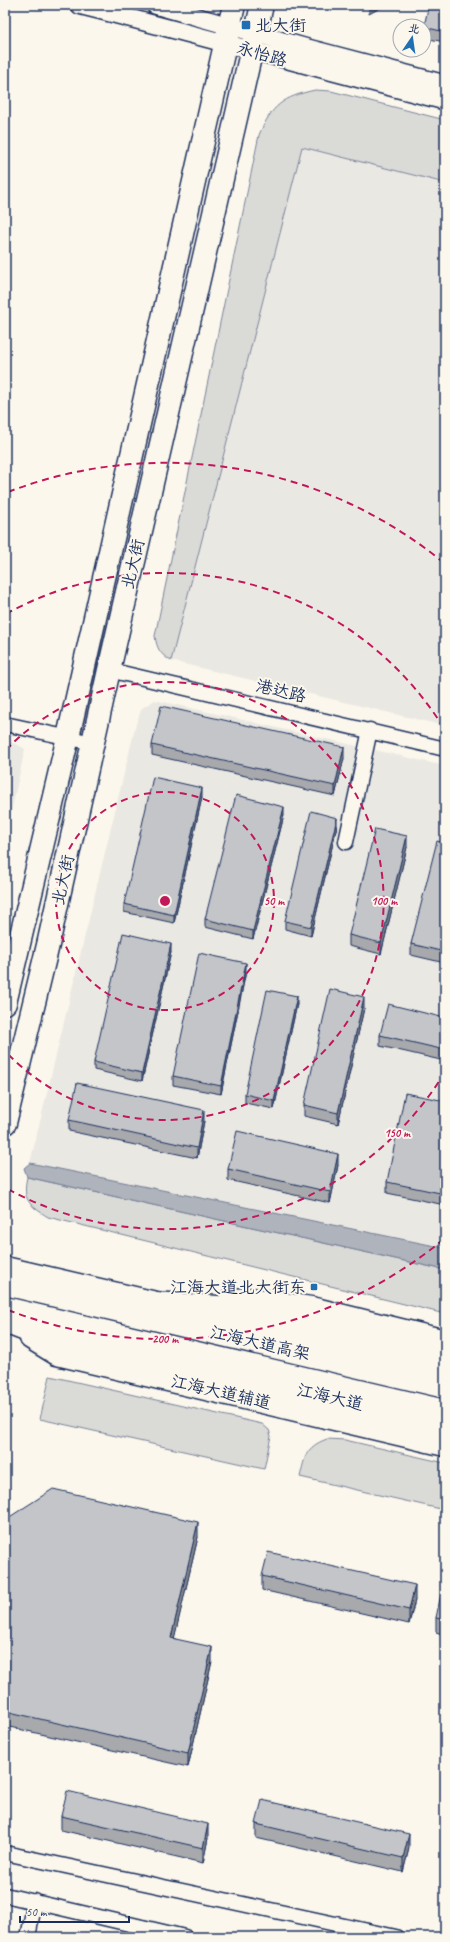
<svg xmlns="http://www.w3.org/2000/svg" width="450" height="1942" font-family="Caveat,'LXGW WenKai TC',sans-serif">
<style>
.built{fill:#eae8e2}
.green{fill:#dadad7;stroke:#7a849a}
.water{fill:#afb3bb;stroke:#747e96}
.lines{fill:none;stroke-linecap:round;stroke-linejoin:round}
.minor-casing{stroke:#1b2f5e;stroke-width:17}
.tertiary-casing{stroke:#1b2f5e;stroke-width:20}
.primary-casing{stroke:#1b2f5e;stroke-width:25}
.trunk-casing{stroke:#1b2f5e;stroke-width:25}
.minor{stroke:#fbf7ec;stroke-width:14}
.tertiary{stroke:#fbf7ec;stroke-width:17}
.primary{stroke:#fbf7ec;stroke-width:22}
.trunk{stroke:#fbf7ec;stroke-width:22}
.wall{fill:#a8a9ad;stroke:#1b2f5e}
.shaded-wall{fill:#888a8d;stroke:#1b2f5e}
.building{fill:#c3c5c9;stroke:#1b2f5e}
.ring{fill:none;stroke:#c2185b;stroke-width:2;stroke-dasharray:7 5}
.poi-dot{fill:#1f6fb2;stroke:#fbf7ec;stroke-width:1.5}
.labels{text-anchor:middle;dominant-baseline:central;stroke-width:4;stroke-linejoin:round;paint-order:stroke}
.poi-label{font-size:17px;fill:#1b2f5e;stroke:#fbf7ec;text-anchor:start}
.street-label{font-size:17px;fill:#1b2f5e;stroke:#fbf7ec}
.centre{fill:#c2185b;stroke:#fbf7ec;stroke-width:2}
.ring-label{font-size:12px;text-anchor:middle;font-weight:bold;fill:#c2185b;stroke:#fbf7ec;stroke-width:4;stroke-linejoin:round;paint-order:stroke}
</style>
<rect width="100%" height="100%" fill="#fbf7ec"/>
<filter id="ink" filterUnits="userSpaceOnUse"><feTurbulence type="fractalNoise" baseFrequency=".025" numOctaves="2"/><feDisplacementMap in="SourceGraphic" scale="8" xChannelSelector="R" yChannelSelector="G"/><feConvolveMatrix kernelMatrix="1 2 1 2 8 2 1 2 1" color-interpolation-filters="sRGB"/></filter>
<g filter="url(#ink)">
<path class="built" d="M 302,147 L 445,183 L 445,726 L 171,661 Z
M 155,700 L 445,766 L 445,1248 L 30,1163 L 136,724 L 142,708 Z
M 5,740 L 18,745 L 25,749 L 5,839 Z"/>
<path class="green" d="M 315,90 L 331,91 L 445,120 L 445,183 L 302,147 L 171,661 C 160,654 157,649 155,636 L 259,135 C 272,105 283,97 315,90 Z
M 27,1177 L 445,1270 L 445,1314 L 48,1217 C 29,1205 22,1200 27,1177 Z
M 50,1376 L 262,1424 L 269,1430 L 271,1436 L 264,1469 L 40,1419 Z
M 327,1439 L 345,1440 L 445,1463 L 445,1510 L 300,1477 C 305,1457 305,1447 327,1439 Z"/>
<path class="water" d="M 30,1163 L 445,1248 L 445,1270 L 27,1177 L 24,1168 Z"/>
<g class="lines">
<defs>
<path id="minor" d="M 109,670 L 445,749
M 5,724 L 93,743
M 346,842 L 370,730
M 5,1853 L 396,1937
M 5,1895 L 185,1937
M 28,1937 L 35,1901"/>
<path id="tertiary" d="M 79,5 C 201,36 322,70 445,101
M 155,5 L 304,47 L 445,84"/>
<path id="primary" d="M 5,1003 L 68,737 L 234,5
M 5,1123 L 48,945 L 109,670 L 262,5
M 5,1268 L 445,1370
M 230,1300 L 251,1299 L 311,1308 L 445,1341
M 31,1338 L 57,1354 L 445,1445"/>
<path id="trunk" d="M 5,1284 L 445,1387
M 153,1303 L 250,1309 L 445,1356
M 5,1308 L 445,1411
M 5,1322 L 59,1343 L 445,1433"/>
</defs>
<use href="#minor" class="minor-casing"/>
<use href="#tertiary" class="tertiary-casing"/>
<use href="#primary" class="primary-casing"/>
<use href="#trunk" class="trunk-casing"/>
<use href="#minor" class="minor"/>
<use href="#tertiary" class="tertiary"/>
<use href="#primary" class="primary"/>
<use href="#trunk" class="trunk"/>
</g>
<path class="wall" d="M 445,5 L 445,42 L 424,38 L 424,27 Z
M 152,745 L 344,758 L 335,796 L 152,755 Z
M 202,797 L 174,923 L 124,912 L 124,904 Z
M 284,815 L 253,939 L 205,927 L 205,919 Z
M 337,826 L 311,936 L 285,929 L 285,921 Z
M 445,843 L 445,963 L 411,955 L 411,944 Z
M 407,847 L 381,954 L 349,946 L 349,935 Z
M 171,952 L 142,1081 L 94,1070 L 94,1062 Z
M 246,971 L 221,1094 L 173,1085 L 173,1076 Z
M 297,1004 L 274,1109 L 245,1103 L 245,1094 Z
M 364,1008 L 338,1124 L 304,1116 L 304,1105 Z
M 445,1018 L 445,1061 L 380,1046 L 380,1035 Z
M 445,1101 L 445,1205 L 387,1193 L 387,1182 Z
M 69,1120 L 204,1121 L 197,1158 L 69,1131 Z
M 338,1165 L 330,1203 L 228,1180 L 228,1169 Z
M 5,1533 L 198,1537 L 174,1638 L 212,1661 L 188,1767 L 5,1726 Z
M 262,1576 L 415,1600 L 409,1624 L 262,1590 Z
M 445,1595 L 445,1635 L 436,1632 L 436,1618 Z
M 61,1816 L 208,1838 L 203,1863 L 61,1830 Z
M 256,1824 L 409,1848 L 403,1872 L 256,1838 Z"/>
<path class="shaded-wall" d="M 369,5 L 386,5 L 369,14 Z
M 344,747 L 344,758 L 335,796 L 335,786 Z
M 202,788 L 202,797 L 174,923 L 174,915 Z
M 284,807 L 284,815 L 253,939 L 253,931 Z
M 337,818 L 337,826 L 311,936 L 311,927 Z
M 407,836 L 407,847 L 381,954 L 381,943 Z
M 171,944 L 171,952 L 142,1081 L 142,1073 Z
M 246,963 L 246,971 L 221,1094 L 221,1086 Z
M 297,996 L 297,1004 L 274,1109 L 274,1101 Z
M 364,997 L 364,1008 L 338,1124 L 338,1113 Z
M 204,1110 L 204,1121 L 197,1158 L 197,1148 Z
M 338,1154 L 338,1165 L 330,1203 L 330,1192 Z
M 198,1522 L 198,1537 L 171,1652 L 171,1638 Z
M 415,1585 L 415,1600 L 409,1624 L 409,1610 Z
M 212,1647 L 212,1661 L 188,1767 L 188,1753 Z
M 208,1824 L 208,1838 L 203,1863 L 203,1848 Z
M 409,1834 L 409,1848 L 403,1872 L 403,1858 Z"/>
<path class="building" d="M 433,5 L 445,5 L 445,32 L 424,27 L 428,8 Z
M 161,706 L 344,747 L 335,786 L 152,745 Z
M 153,777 L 202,788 L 174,915 L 124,904 Z
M 236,795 L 284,807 L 253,931 L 205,919 Z
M 311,811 L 337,818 L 311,927 L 285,921 Z
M 375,829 L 407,836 L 381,943 L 349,935 Z
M 437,841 L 445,843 L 445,952 L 411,944 Z
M 123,933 L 171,944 L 142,1073 L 94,1062 Z
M 199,953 L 246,963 L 221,1086 L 173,1076 Z
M 330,989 L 364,997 L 338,1113 L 304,1105 Z
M 267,990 L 297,996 L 274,1101 L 245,1094 Z
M 388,1004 L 445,1018 L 445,1050 L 380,1035 Z
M 77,1083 L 204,1110 L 197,1148 L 69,1120 Z
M 405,1093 L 445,1101 L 445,1194 L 387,1182 Z
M 237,1131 L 338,1154 L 330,1192 L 228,1169 Z
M 53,1489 L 198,1522 L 171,1638 L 212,1647 L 188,1753 L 5,1711 L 5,1533 L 8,1518 Z
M 268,1552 L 415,1585 L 409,1610 L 262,1576 Z
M 441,1594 L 445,1595 L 445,1620 L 436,1618 Z
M 67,1791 L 208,1824 L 203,1848 L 61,1816 Z
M 262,1800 L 409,1834 L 403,1858 L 256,1824 Z"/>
</g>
<g class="ring">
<circle cx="165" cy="901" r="109"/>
<path d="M6 750A219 219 0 1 1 6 1052"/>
<path d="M445 1072A328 328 0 0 1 6 1188M6 614A328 328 0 0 1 445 730"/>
<path d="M444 1239A438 438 0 0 1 8 1310M8 492A438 438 0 0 1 444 563"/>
</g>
<g class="poi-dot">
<rect x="241" y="20" width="10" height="10" rx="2"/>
<rect x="310" y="1283" width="8" height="8" rx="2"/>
</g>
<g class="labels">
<g class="poi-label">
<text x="255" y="25">北大街</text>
<text x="306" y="1287" text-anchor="end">江海大道北大街东</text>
</g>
<g class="street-label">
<text transform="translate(262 54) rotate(16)">永怡路</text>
<text transform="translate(133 564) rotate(-77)">北大街</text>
<text transform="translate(281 691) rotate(13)">港达路</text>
<text transform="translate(63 880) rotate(-78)">北大街</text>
<text transform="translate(260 1343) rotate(13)">江海大道高架</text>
<text transform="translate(221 1392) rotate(13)">江海大道辅道</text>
<text transform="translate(330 1397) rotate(13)">江海大道</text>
</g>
</g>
<circle cx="165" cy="901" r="6" class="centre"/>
<g class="ring-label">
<text x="274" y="905">50 m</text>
<text x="384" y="905">100 m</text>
<text x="397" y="1137">150 m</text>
<text x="165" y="1343">200 m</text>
</g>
<rect width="450" height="1942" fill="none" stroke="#fbf7ec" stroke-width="20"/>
<rect x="10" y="10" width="430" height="1922" fill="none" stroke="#1b2f5e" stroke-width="1.5" filter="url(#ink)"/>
<g transform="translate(412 38) rotate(13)"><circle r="19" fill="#fbf7ec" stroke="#a1a7b3"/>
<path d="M0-3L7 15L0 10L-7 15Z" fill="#1f6fb2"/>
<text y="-6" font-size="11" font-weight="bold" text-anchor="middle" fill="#1b2f5e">北</text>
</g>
<path d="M20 1916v6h109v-6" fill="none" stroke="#1b2f5e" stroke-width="2"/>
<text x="26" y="1916" font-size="12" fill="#1b2f5e" stroke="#fbf7ec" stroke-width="3" paint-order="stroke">50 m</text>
</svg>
